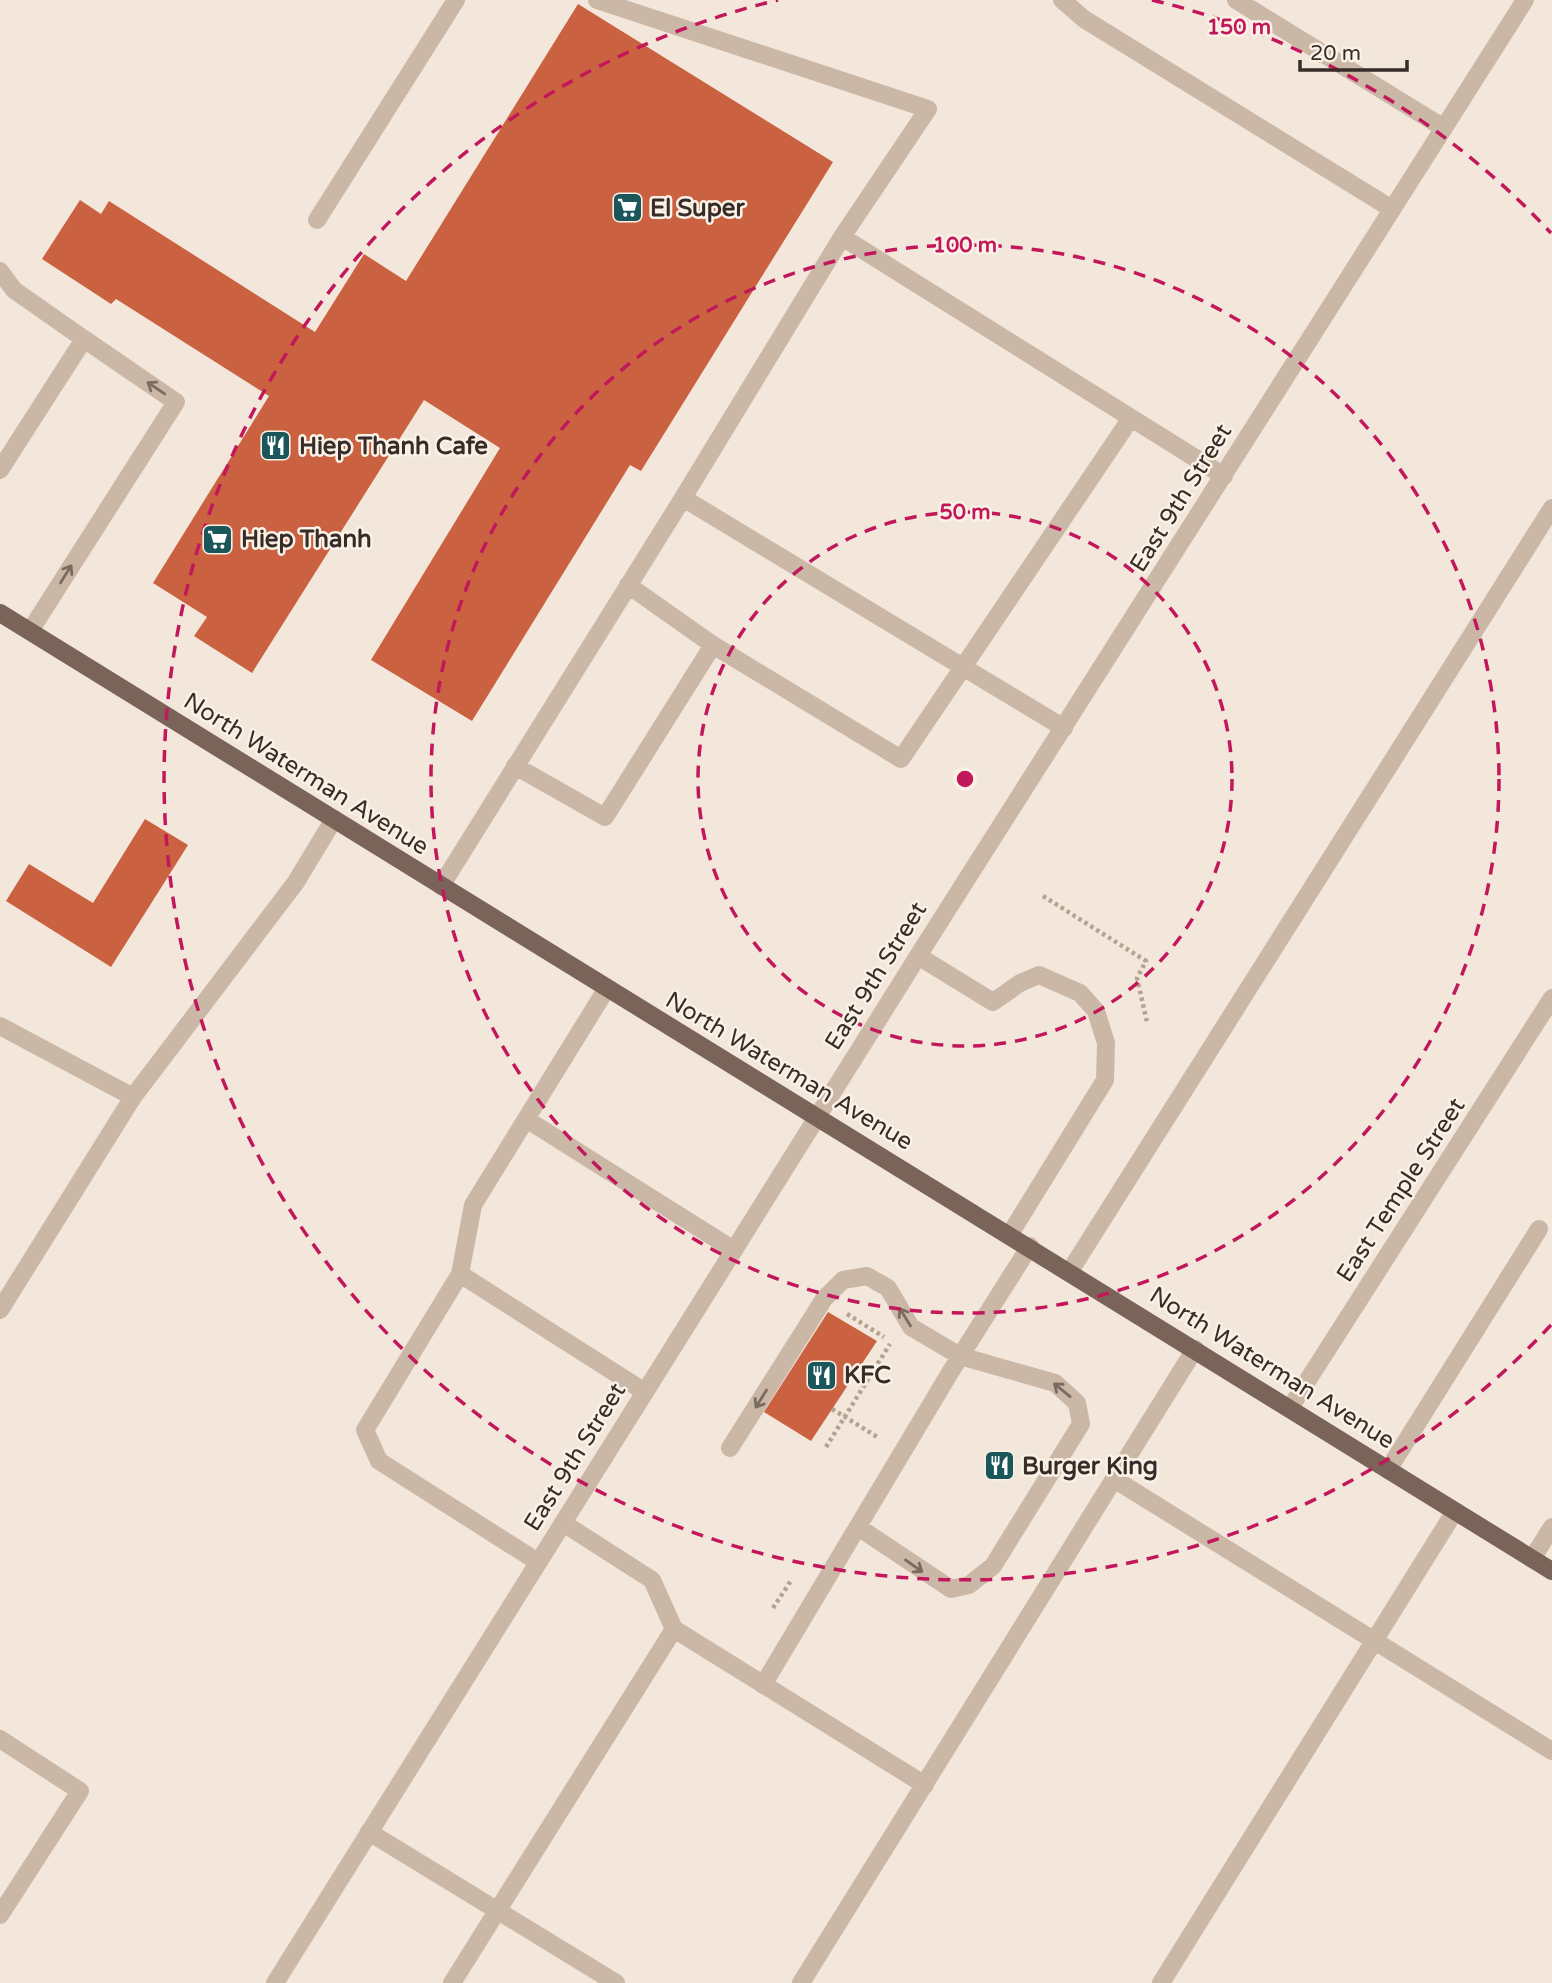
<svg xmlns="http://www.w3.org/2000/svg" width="1552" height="1983" font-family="'Varela Round',sans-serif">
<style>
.building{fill:#ca6241}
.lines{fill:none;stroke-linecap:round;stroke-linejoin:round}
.path{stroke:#b7a190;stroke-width:4.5;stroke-dasharray:3.5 3.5;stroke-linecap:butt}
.service{stroke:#cbb7a6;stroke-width:18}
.minor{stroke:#cbb7a6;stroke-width:18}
.tertiary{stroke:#cbb7a6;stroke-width:18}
.primary{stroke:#7a6358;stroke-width:18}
.oneway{stroke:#7a6b60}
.ring{fill:none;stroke:#c2185b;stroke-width:3.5;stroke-dasharray:12 9}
.labels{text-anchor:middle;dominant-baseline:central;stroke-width:5;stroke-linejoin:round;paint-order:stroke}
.poi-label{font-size:24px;font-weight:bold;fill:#372c27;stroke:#faf1e7;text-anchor:start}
.street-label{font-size:24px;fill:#372c27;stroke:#faf1e7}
.centre{fill:#c2185b;stroke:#faf1e7;stroke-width:3.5}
.ring-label{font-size:21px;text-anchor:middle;font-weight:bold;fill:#c2185b;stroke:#faf1e7;stroke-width:5;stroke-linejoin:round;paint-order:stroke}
</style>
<rect width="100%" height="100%" fill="#f3e7db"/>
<path class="building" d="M 578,4 L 833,162 L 641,471 L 630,465 L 472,721 L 371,660 L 500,448 L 424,400 L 252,673 L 194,636 L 207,617 L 153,583 L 269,396 L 116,299 L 111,304 L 42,259 L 80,200 L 101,214 L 109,201 L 315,332 L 364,254 L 406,281 Z
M 145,819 L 188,845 L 111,967 L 6,901 L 29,864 L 93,903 Z
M 828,1312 L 877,1341 L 811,1441 L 764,1412 Z"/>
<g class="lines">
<path class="path" d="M 1043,896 L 1146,961 L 1137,978 L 1147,1022
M 847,1314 L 884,1337
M 832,1409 L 879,1438
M 826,1447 L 890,1344
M 773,1608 L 792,1579"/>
<path class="service" d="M 597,0 L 928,109 L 842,237
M 1062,0 L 1084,19 L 1392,209
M 1236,0 L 1444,128
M 317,220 L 456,0
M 0,271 L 14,290 L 84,339
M 0,470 L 84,339 L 176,402 L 30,631
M 683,498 L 842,237 L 1224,476
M 628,585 L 713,645
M 515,766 L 605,817 L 713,645 L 901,759 L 1131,418
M 441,886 L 683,498 L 1064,728
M 918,956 L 993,1002 L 1020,983 L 1039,975 L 1080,993 L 1096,1011 L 1106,1043 L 1105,1080 L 1010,1234
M 0,1026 L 133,1097
M 526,1119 L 734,1250
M 1070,1271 L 1552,508
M 460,1274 L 645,1392
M 0,1310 L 133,1097 L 296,882 L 334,819
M 730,1448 L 824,1299 L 843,1280 L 867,1276 L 888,1288 L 911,1327 L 960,1356 L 1055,1383 L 1077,1403 L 1081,1424 L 993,1566 L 969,1585 L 951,1589 L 858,1527
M 1388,1470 L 1539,1229
M 1114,1479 L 1195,1349
M 563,1523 L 652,1580 L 674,1629 L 925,1785
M 1532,1559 L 1552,1527
M 538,1562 L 379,1461 L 365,1430 L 460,1274 L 473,1205 L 607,988
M 763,1685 L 951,1371 L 1030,1246
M 0,1739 L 80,1791 L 0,1915
M 369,1832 L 616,1983
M 452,1983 L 674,1629
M 801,1983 L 1114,1479 L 1552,1751
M 1161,1983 L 1455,1511"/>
<path class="minor" d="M 1290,1408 L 1552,998"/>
<path class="tertiary" d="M 275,1983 L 918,956 L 1525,0"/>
<path class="primary" d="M 0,613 L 1552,1571"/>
</g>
<defs><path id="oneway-shaft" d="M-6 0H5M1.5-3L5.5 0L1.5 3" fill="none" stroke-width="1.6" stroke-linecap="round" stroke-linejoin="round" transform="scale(1.75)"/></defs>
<g class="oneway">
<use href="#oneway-shaft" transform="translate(156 388) rotate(-146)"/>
<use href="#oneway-shaft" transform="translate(66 574) rotate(-58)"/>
<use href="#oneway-shaft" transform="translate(905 1317) rotate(-122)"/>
<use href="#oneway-shaft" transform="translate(1062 1390) rotate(-141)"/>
<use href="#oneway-shaft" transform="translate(761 1399) rotate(122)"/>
<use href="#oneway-shaft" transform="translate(914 1566) rotate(35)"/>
</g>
<g class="ring">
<circle cx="965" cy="779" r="267"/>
<circle cx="965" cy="779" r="534"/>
<path d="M1551 1325A801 801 0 1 1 778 0M1152 0A801 801 0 0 1 1551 233"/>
</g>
<defs>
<symbol id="supermarket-square" viewBox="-11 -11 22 22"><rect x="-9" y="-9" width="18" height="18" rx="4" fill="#1b565a" stroke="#faf1e7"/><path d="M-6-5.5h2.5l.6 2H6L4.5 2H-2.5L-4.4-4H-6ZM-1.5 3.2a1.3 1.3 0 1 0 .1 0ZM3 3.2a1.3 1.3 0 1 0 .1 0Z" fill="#fff"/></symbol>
<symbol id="restaurant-square" viewBox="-11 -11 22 22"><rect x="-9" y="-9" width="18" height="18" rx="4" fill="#1b565a" stroke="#faf1e7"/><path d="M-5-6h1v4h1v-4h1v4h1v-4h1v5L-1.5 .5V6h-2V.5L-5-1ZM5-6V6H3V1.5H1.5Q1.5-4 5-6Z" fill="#fff"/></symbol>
</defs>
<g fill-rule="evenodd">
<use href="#supermarket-square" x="610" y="190" width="35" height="35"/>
<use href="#restaurant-square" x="258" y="428" width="35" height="35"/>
<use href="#supermarket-square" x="200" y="522" width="35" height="35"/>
<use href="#restaurant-square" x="804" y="1358" width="35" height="35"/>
<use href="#restaurant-square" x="982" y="1448" width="35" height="35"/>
</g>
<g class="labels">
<g class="poi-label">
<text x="650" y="208">El Super</text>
<text x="299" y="446">Hiep Thanh Cafe</text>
<text x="241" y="539">Hiep Thanh</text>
<text x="844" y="1375">KFC</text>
<text x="1022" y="1466">Burger King</text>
</g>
<g class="street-label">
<text transform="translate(1181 498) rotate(-58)">East 9th Street</text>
<text transform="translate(306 774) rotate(32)">North Waterman Avenue</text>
<text transform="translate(876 976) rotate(-58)">East 9th Street</text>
<text transform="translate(789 1071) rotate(31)">North Waterman Avenue</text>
<text transform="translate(1401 1190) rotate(-57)">East Temple Street</text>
<text transform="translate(1272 1368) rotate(32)">North Waterman Avenue</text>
<text transform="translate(575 1457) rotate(-58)">East 9th Street</text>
</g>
</g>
<circle cx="965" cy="779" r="10" class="centre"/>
<g class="ring-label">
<text x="1239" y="34">150 m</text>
<text x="965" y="252">100 m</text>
<text x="965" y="519">50 m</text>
</g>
<path d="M1300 60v10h107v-10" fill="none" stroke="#372c27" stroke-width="3.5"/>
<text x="1310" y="60" font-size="21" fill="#372c27" stroke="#faf1e7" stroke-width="5" paint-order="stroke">20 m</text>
</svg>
